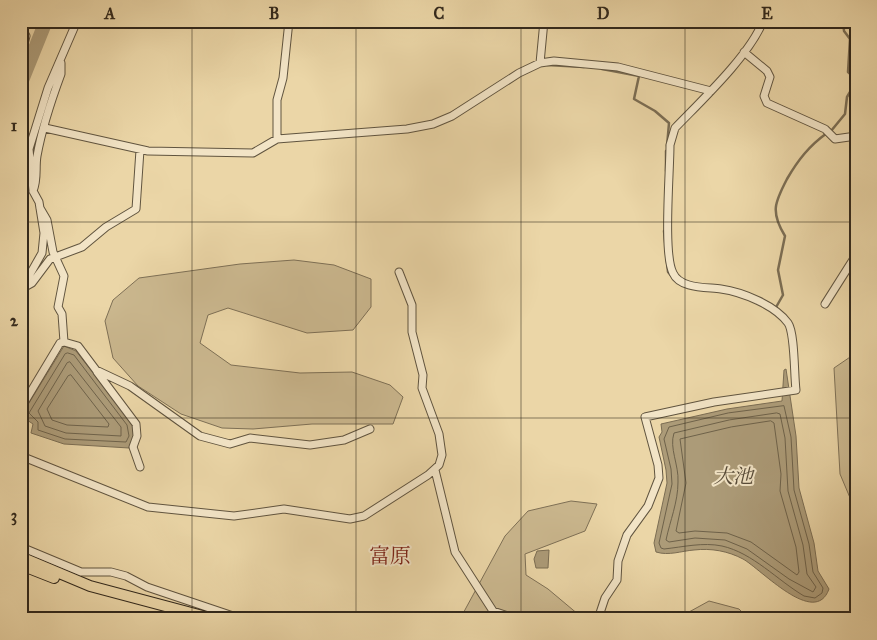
<svg xmlns="http://www.w3.org/2000/svg" width="877" height="640" font-family="'IM FELL Great Primer','Noto Serif JP',serif">
<style>
.green{fill:#cbb88f;stroke:#7e7056}
.water{fill:#ac9b78;stroke:#7b6d53}
.lines{fill:none;stroke-linecap:round;stroke-linejoin:round}
.shore{stroke:#6e624a;stroke-width:1}
.stream{stroke:#7b6d53;stroke-width:2.5}
.river{stroke:#ac9b78;stroke-width:14}
.minor-casing{stroke:#60543f;stroke-width:9}
.highway-casing{stroke:#31281c;stroke-width:12}
.minor{stroke:#f2e4c6;stroke-width:7}
.highway{stroke:#ebd6a7;stroke-width:10}
.grid{fill:none;stroke:#31281c;stroke-width:1;stroke-opacity:0.55}
.labels{text-anchor:middle;dominant-baseline:central;stroke-width:4;stroke-linejoin:round;paint-order:stroke}
.water-label{font-size:20px;font-style:italic;fill:#564a38;stroke:#f2e4c6}
.quarter-label{font-size:21px;fill:#7a1f14;stroke:#f2e4c6}
.neatline{fill:none;stroke:#31281c;stroke-width:2}
.grid-label{font-size:16px;text-anchor:middle;font-weight:bold;fill:#31281c}
</style>
<rect width="100%" height="100%" fill="#ebd6a7"/>
<filter id="stains"><feTurbulence type="fractalNoise" baseFrequency=".004" numOctaves="4"/><feColorMatrix values="0 0 0 0 .2 0 0 0 0 .09 0 0 0 0 .02 0 0 0 .5 -.17"/></filter>
<radialGradient id="worn" r=".72"><stop offset=".6" stop-color="#630" stop-opacity="0"/><stop offset="1" stop-color="#630" stop-opacity=".3"/></radialGradient>
<path class="green" d="M 294,260 L 334,265 L 371,279 L 371,307 L 353,330 L 307,333 L 228,308 L 208,315 L 200,343 L 231,365 L 300,373 L 352,372 L 390,385 L 403,397 L 393,424 L 312,424 L 253,429 L 222,428 L 181,414 L 138,386 L 113,358 L 105,321 L 113,300 L 139,278 L 240,264 Z
M 856,353 L 856,512 L 840,474 L 834,368 Z
M 571,501 L 597,504 L 585,531 L 525,554 L 526,575 L 548,589 L 579,615 L 579,619 L 460,619 L 505,536 L 528,511 Z
M 709,601 L 739,609 L 749,619 L 683,619 L 689,612 Z"/>
<path class="water" d="M 64,346 L 76,351 L 132,423 L 134,436 L 129,448 L 64,444 L 31,433 L 33,424 L 21,416 Z
M 786,369 L 796,436 L 799,488 L 814,543 L 818,571 L 829,589 C 815,628 761,569 743,559 C 728,551 711,548 694,550 C 681,551 669,556 656,552 L 654,543 L 667,483 L 666,470 L 659,437 L 662,432 L 661,424 L 727,409 L 782,401 L 784,370 Z
M 549,550 L 548,568 L 536,568 L 534,559 L 537,551 Z"/>
<g class="lines">
<path class="shore" d="M 68,353 L 74,355 L 127,425 L 129,436 L 126,442 L 65,439 L 38,430 L 38,422 L 29,413 L 65,354 Z
M 70,362 L 121,427 L 121,436 L 66,433 L 45,426 L 38,411 L 67,363 Z
M 71,375 L 109,424 L 108,427 L 67,425 L 52,420 L 47,409 L 68,376 Z
M 784,406 L 791,437 L 794,490 L 809,544 L 813,572 L 823,588 L 822,593 L 815,598 L 804,596 C 777,580 753,553 722,546 C 703,542 683,547 664,549 L 661,548 L 659,543 L 672,484 L 671,469 L 664,439 L 669,427 L 728,413 Z
M 777,413 L 780,414 L 785,438 L 788,491 L 803,545 L 807,574 L 816,587 L 813,592 L 789,579 L 747,549 L 725,540 L 695,538 L 669,542 L 666,540 C 670,521 678,502 678,482 C 679,465 669,448 674,433 L 729,420 Z
M 771,421 L 774,423 L 781,474 L 780,491 L 796,547 L 799,572 L 797,575 L 751,542 L 727,533 L 695,531 L 679,533 L 676,531 L 686,483 L 680,439 L 731,427 Z"/>
<path class="stream" d="M 843,21 L 844,31 L 850,39 L 848,72 L 856,79
M 547,65 L 584,67
M 602,69 L 639,76 L 634,99 L 655,111 L 669,123 L 667,146
M 831,131 L 845,114 L 847,97 L 856,82
M 666,171 L 666,151
M 664,231 L 668,272 L 675,280
M 775,309 L 783,295 L 778,270 L 785,236 C 770,212 775,202 787,179 C 798,160 809,146 827,133"/>
<path class="river" d="M 21,83 L 46,21"/>
<defs>
<path id="minor" d="M 21,27 L 27,21
M 744,52 L 767,71 L 770,77 L 764,96 L 767,103 L 825,129 L 835,139 L 856,136
M 21,57 L 26,36 L 21,27
M 540,63 L 544,21
M 45,128 L 148,151 L 253,153 L 277,139 L 407,129 L 433,124 L 452,116 L 519,73 L 540,63 L 554,61 L 618,67 L 711,91
M 277,139 L 277,100 L 283,78 L 289,21
M 33,191 C 38,179 35,168 37,156 C 42,128 51,101 61,74 L 61,63
M 40,208 L 47,220 L 53,252 L 64,276 L 58,307 L 62,314 L 64,342 L 78,346 L 96,370 L 130,386 L 200,436 L 230,444 L 250,438 L 310,445 L 344,440 L 370,429
M 23,288 L 32,283 L 50,259 L 82,247 L 106,227 L 136,209 L 140,150
M 21,290 L 42,253 L 44,233 L 39,202 L 33,191 L 29,149 L 48,88 L 77,21
M 825,304 L 856,255
M 97,372 L 136,424 L 137,436 L 133,447 L 140,467
M 21,408 L 60,343 L 64,342
M 21,456 L 148,507 L 234,516 L 284,509 L 350,519 L 364,516 L 428,475 L 439,465 L 442,455 L 439,434 L 422,388 L 423,375 L 412,332 L 412,305 L 399,272
M 435,470 L 455,552 L 493,611 L 517,619
M 21,547 L 81,572 L 111,572 L 126,576 L 147,587 L 242,619
M 598,619 L 605,598 L 617,580 L 618,561 L 627,535 L 648,506 L 659,478 L 658,465 L 645,417 L 714,402 L 796,390 C 794,375 795,333 788,323 C 775,305 742,292 721,289 C 707,287 680,289 673,273 C 663,254 670,172 670,145 L 675,128 C 701,101 750,55 763,21"/>
<path id="highway" d="M 21,557 L 90,586 L 214,619
M 21,565 L 54,578"/>
</defs>
<use href="#minor" class="minor-casing"/>
<use href="#highway" class="highway-casing"/>
<use href="#minor" class="minor"/>
<use href="#highway" class="highway"/>
</g>
<path class="grid" d="M 192,21 L 192,619M 356,21 L 356,619M 521,21 L 521,619M 685,21 L 685,619M 21,222 L 856,222M 21,418 L 856,418"/>
<g class="labels">
<g class="water-label">
<text x="733" y="476">大池</text>
</g>
<g class="quarter-label">
<text x="390" y="556">富原</text>
</g>
</g>
<rect width="877" height="640" fill="none" stroke="#ebd6a7" stroke-width="55"/>
<rect x="28" y="28" width="822" height="584" class="neatline"/>
<g class="grid-label">
<text x="110" y="19">A</text>
<text x="274" y="19">B</text>
<text x="439" y="19">C</text>
<text x="603" y="19">D</text>
<text x="767" y="19">E</text>
<text x="14" y="131">1</text>
<text x="14" y="326">2</text>
<text x="14" y="521">3</text>
</g>
<rect width="100%" height="100%" filter="url(#stains)"/>
<rect width="100%" height="100%" fill="url(#worn)"/>
</svg>
